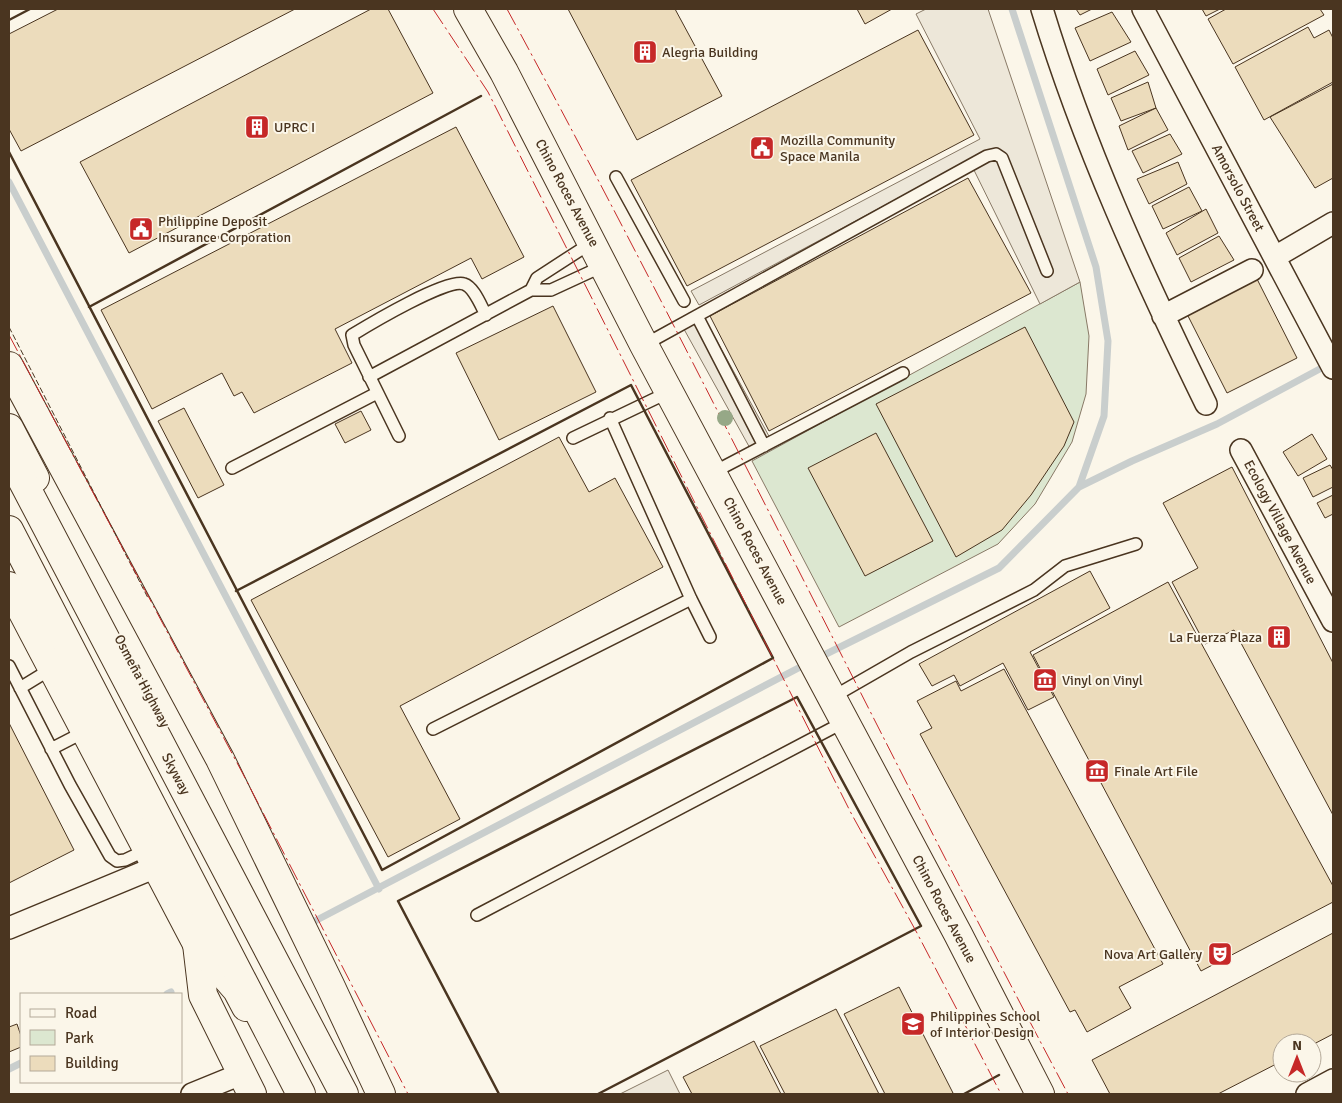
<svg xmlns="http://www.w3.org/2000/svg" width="1342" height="1103" font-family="Signika,sans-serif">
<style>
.green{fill:#dce7d0;stroke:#887966}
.parking{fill:#ede7d9;stroke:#887966}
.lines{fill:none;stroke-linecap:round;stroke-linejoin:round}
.stream{stroke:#c9cecd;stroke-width:7}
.building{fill:#ecdcbc;stroke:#4a3520}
.lane-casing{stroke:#4a3520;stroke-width:14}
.street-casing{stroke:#4a3520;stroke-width:24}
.secondary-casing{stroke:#4a3520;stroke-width:30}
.primary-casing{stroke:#4a3520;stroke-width:30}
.highway-casing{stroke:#4a3520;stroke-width:30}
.lane{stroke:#fbf6e9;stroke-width:11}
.street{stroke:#fbf6e9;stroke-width:21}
.secondary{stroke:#fbf6e9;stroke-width:28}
.primary{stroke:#fbf6e9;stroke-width:28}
.highway{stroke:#fbf6e9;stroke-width:28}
.fence{stroke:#4a3520;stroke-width:1;stroke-dasharray:6 2.5;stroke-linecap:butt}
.wall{stroke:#4a3520;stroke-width:2.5}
.power{stroke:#c62828;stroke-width:1;stroke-dasharray:18 4 2.5 4;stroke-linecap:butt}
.tree{fill:#96a887}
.labels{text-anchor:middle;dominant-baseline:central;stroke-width:4;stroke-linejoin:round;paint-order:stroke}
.poi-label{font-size:14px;fill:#4a3520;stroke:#fbf6e9;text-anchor:start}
.street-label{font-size:14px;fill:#4a3520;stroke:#fbf6e9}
</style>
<rect width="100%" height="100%" fill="#fbf6e9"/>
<path class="green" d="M 1080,282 L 1089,336 L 1086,394 L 1072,442 L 1035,504 L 998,544 L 839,627 L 752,461 Z"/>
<path class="parking" d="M 926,9 L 988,9 L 1080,282 L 1040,304 L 969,160 L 699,305 L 691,291 L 980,139 L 916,14 Z
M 700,310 L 770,438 L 751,450 L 680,322 Z
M 668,1070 L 680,1094 L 620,1094 Z"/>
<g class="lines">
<path class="stream" d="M 1012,9 L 1096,267 L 1108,341 L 1104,416 L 1079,487
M 9,182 L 379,889
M 818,658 L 999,568 L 1079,487 L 1132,461 L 1217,424 L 1329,364
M 315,921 L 808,663
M 167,994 L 171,992
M 9,1069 L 21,1063"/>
</g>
<path class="building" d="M 58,9 L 295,9 L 21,151 L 9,129 L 9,34 Z
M 371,9 L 388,9 L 433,93 L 129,253 L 80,162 Z
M 568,9 L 675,9 L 722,96 L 637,140 Z
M 857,9 L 892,9 L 865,24 Z
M 1076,9 L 1092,9 L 1080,15 Z
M 1202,9 L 1220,9 L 1206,16 Z
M 1226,9 L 1320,9 L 1324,15 L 1233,64 L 1208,19 Z
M 1112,12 L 1131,42 L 1090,61 L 1075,28 Z
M 1308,27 L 1314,38 L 1329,30 L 1333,38 L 1333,82 L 1264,120 L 1235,67 Z
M 918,30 L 974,135 L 687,286 L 631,180 Z
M 1135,51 L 1149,75 L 1108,95 L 1097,69 Z
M 1148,82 L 1156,108 L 1121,121 L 1111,98 Z
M 1333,84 L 1333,178 L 1315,188 L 1270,117 Z
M 1156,108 L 1168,130 L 1128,150 L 1119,126 Z
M 456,127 L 524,257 L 482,279 L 471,258 L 335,329 L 352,363 L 254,413 L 242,392 L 234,396 L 222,373 L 152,409 L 101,310 Z
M 1170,134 L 1182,154 L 1143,173 L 1132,151 Z
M 1178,162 L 1187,184 L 1149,204 L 1137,179 Z
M 968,178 L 1031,293 L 769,431 L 710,316 Z
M 1189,187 L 1202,211 L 1163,229 L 1152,206 Z
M 1206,209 L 1218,233 L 1177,255 L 1166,233 Z
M 1219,236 L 1234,260 L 1191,282 L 1179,258 Z
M 1257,279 L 1297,358 L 1227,393 L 1187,314 Z
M 553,306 L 596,392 L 499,440 L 456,353 Z
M 1025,327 L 1074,422 L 1064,446 L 1031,495 L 1002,530 L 956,557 L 876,404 Z
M 184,408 L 224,485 L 198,498 L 158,421 Z
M 361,411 L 371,430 L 345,443 L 335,424 Z
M 876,433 L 933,541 L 865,576 L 808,468 Z
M 1312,434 L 1327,459 L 1298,476 L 1283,452 Z
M 559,437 L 589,492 L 615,478 L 663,567 L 400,706 L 460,819 L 388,857 L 251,600 Z
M 1330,465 L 1333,470 L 1333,487 L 1313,497 L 1303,478 Z
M 1232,467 L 1333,663 L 1333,815 L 1234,630 L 1205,644 L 1172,582 L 1198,568 L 1163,503 Z
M 1333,495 L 1333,514 L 1325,518 L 1317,503 Z
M 1090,571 L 1110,608 L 1030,652 L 1054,697 L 1028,710 L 1003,663 L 960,686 L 954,675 L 932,686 L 919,664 Z
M 1168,582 L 1333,886 L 1333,902 L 1201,971 L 1033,655 Z
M 1004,669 L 1163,964 L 1119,987 L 1131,1008 L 1087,1032 L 1075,1010 L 1070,1012 L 920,734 L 932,728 L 917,701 L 956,681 L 961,691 Z
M 9,723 L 74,850 L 9,883 Z
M 1333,933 L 1333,1034 L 1312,1045 L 1312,1043 L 1282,1043 L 1282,1061 L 1218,1094 L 1110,1094 L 1092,1060 Z
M 899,987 L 953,1093 L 950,1094 L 885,1094 L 844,1014 Z
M 836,1009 L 879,1094 L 785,1094 L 760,1046 Z
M 17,1024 L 21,1036 L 21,1047 L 9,1052 L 9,1027 Z
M 754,1041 L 781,1094 L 692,1094 L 683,1077 Z"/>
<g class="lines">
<defs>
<path id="lane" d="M 616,177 L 684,301
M 531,290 L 537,278 L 591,243
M 697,316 L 764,446
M 644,345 L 987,156 L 996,154 L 1002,158 L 1047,271
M 369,377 L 531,290 L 551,290 L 603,266
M 610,418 L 691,599 L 710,637
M 399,436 L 354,345 L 352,335 C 370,324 447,278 464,284 C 474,287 481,306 486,315
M 573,438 L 669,392
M 232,468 L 377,393
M 712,473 L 903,373
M 9,666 L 70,785 L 110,856 L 117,861 L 125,860 L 146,850
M 20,688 L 51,669
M 831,698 L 911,652 L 1034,590 L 1065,566 L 1136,544
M 433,729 L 691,599
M 51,749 L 84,732
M 477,915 L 844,722"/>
<path id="street" d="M 1042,9 C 1084,147 1143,275 1206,404
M 1143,9 L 1333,368
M 1275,257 L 1333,223
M 1163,316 L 1252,270
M 1241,450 L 1333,621
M 9,928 L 156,867
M 192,1094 L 241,1074
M 1307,1094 L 1333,1080"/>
<path id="secondary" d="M 468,9 L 504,72 L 644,345 L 958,934 L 1040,1094
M 197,944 L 203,995 L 252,1094"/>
<path id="primary" d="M 9,428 L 35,478
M 9,586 L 197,944 L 237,990 L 246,1007"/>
<path id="highway" d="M 9,366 L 220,759 L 330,985 L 381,1094
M 9,455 L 344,1094
M 9,530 L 301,1094"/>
</defs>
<use href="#lane" class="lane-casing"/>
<use href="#street" class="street-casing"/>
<use href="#secondary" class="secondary-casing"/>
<use href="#primary" class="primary-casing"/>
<use href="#highway" class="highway-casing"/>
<use href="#lane" class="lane"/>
<use href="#street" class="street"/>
<use href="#secondary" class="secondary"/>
<use href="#primary" class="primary"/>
<use href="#highway" class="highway"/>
<path class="fence" d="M 9,327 L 148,598"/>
<path class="wall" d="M 9,20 L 30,9
M 9,152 L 376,858 L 382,870 L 773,658 L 631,385 L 236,591
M 89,307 L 481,96
M 499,1094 L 398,901 L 797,697 L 921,926 L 598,1094
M 964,1094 L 999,1075"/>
<path class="power" d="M 433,9 L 488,92 L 851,813 L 917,933 L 1001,1094
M 507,9 C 701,367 877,734 1068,1094
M 9,335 L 243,774 L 408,1094"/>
</g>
<circle class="tree" cx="725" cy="418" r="8"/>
<defs>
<symbol id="building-square" viewBox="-11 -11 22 22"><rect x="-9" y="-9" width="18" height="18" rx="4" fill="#c62828" stroke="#fbf6e9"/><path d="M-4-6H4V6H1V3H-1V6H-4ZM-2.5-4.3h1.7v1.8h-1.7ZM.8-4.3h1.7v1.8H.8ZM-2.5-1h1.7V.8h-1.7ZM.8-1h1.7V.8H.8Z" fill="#fff"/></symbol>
<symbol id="civic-square" viewBox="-11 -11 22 22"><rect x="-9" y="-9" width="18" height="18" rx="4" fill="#c62828" stroke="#fbf6e9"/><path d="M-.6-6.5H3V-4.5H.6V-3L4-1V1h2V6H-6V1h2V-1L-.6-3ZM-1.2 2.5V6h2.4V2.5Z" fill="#fff"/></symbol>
<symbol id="museum-square" viewBox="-11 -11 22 22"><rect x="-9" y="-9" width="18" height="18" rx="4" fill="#c62828" stroke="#fbf6e9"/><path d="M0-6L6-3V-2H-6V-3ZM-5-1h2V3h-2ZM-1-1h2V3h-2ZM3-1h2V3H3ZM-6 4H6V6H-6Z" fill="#fff"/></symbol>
<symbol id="theatre-square" viewBox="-11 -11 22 22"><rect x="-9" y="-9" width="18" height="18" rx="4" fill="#c62828" stroke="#fbf6e9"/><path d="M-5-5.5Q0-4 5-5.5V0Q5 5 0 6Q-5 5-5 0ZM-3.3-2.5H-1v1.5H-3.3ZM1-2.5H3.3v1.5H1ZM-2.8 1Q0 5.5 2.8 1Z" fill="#fff"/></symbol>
<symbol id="school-square" viewBox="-11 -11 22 22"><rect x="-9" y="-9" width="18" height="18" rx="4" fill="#c62828" stroke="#fbf6e9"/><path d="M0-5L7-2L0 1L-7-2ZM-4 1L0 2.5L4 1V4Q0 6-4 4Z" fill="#fff"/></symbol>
</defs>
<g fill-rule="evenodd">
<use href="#building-square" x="631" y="38" width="28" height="28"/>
<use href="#building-square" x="243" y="113" width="28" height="28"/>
<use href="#civic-square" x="748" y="134" width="28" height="28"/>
<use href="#civic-square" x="127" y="215" width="28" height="28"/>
<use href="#building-square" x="1265" y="623" width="28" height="28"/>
<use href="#museum-square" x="1031" y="666" width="28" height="28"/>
<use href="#museum-square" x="1083" y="757" width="28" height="28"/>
<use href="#theatre-square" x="1206" y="940" width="28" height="28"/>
<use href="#school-square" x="899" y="1010" width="28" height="28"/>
</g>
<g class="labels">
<g class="poi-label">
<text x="662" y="52">Alegria Building</text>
<text x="274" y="127">UPRC I</text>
<text x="780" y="140">Mozilla Community<tspan x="780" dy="16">Space Manila</tspan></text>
<text x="158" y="221">Philippine Deposit<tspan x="158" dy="16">Insurance Corporation</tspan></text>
<text x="1262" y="637" text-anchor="end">La Fuerza Plaza</text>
<text x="1062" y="680">Vinyl on Vinyl</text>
<text x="1114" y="771">Finale Art File</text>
<text x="1202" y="954" text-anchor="end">Nova Art Gallery</text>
<text x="930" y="1016">Philippines School<tspan x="930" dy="16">of Interior Design</tspan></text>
</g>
<g class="street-label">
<text transform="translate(1238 188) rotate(62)">Amorsolo Street</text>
<text transform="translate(567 193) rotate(62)">Chino Roces Avenue</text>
<text transform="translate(1280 522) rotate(62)">Ecology Village Avenue</text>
<text transform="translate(755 551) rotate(62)">Chino Roces Avenue</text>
<text transform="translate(142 681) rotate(62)">Osmeña Highway</text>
<text transform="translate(176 774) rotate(62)">Skyway</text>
<text transform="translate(944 909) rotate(62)">Chino Roces Avenue</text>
</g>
</g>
<rect width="1342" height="1103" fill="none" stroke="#4a3520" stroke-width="20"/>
<rect x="20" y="993" width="162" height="90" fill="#fbf6e9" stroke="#b4a999"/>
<rect x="30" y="1009" width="25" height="8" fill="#fbf6e9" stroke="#b4a999"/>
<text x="65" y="1018" font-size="15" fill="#4a3520">Road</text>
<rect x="30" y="1030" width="25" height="15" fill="#dce7d0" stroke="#b4a999"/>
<text x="65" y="1043" font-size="15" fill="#4a3520">Park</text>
<rect x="30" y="1056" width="25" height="15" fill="#ecdcbc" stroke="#b4a999"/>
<text x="65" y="1068" font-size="15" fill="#4a3520">Building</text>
<g transform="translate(1297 1058)"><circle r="24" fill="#fbf6e9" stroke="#b4a999"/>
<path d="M0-4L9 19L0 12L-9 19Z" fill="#c62828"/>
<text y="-8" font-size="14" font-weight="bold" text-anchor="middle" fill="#4a3520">N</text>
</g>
</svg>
